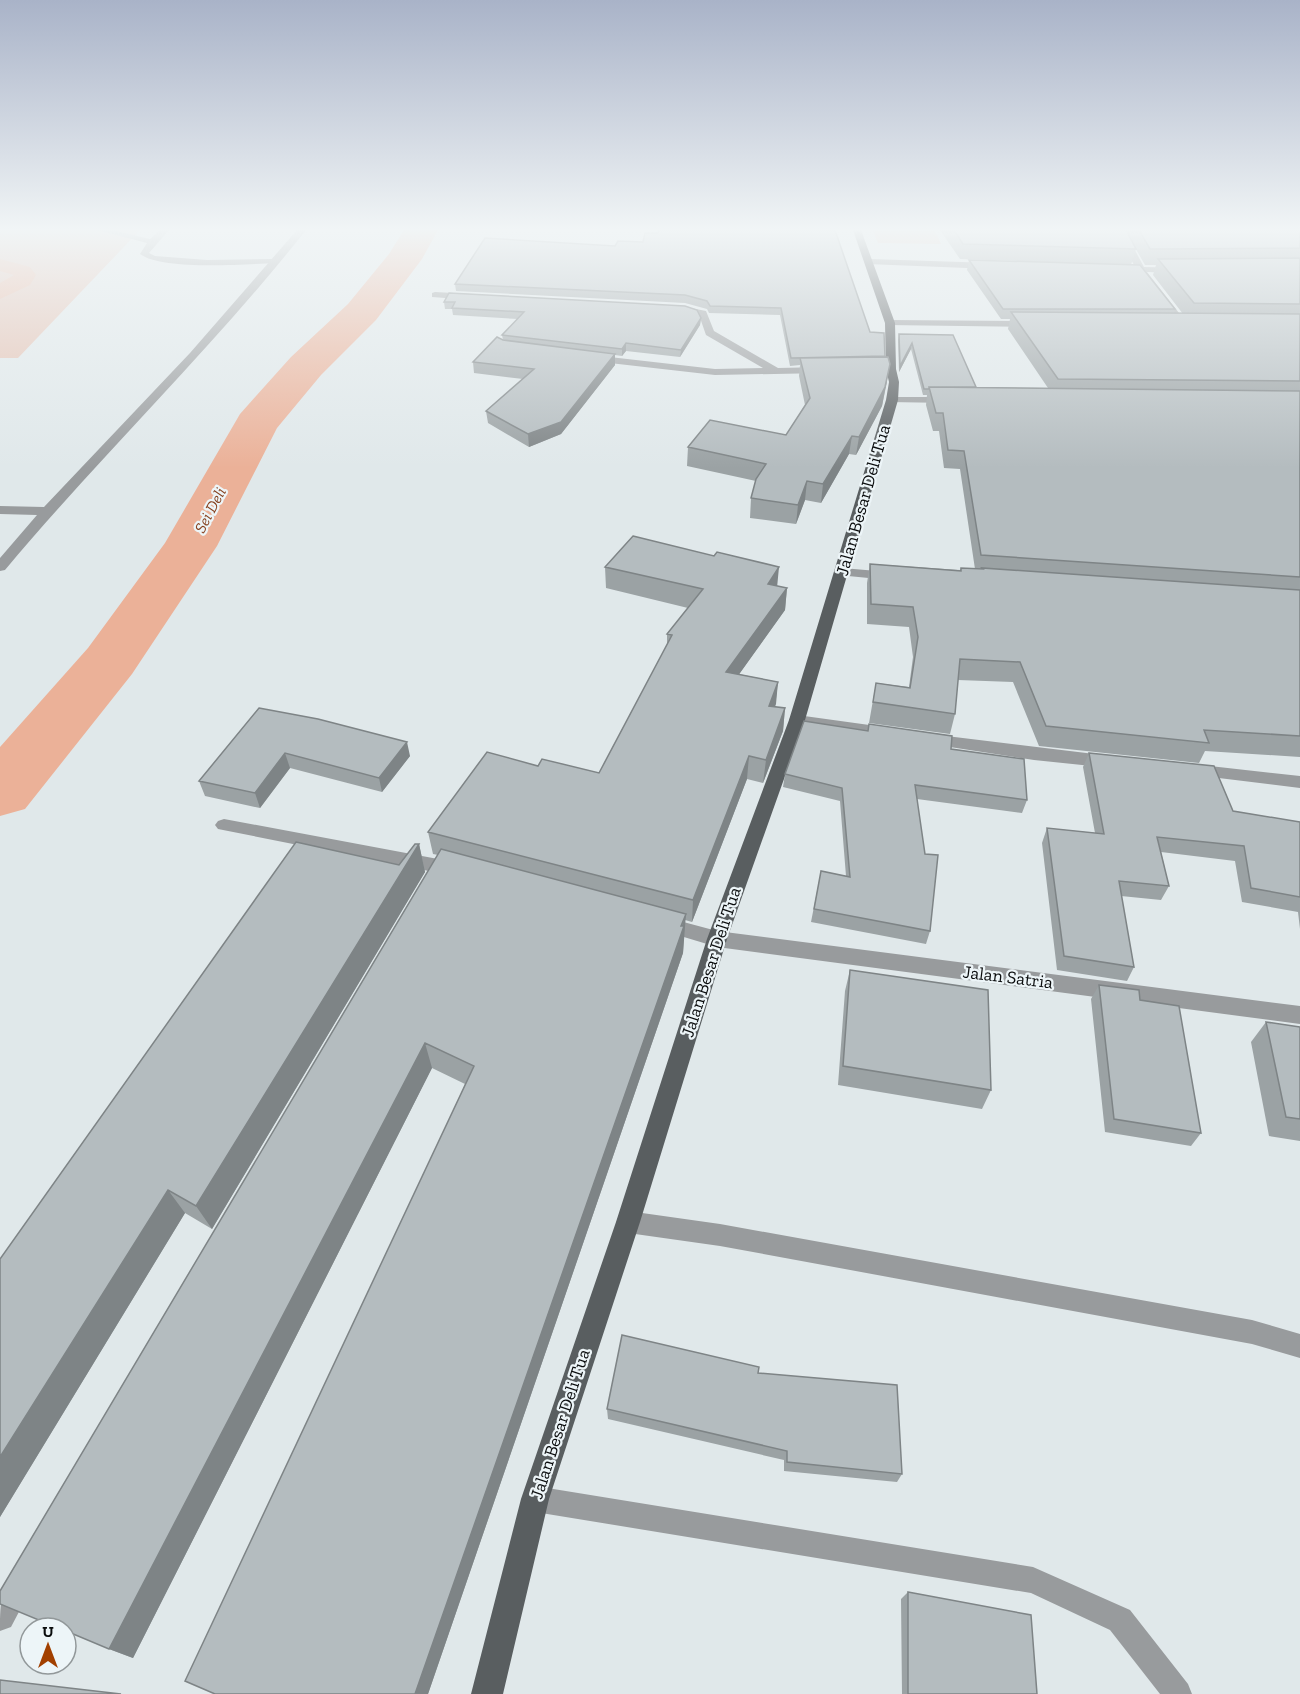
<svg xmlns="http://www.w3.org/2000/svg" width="1300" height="1694" font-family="'Zilla Slab',serif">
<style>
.green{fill:#e4bfaf}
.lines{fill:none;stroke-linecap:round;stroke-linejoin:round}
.canal{fill:#ebb198;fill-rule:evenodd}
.river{fill:#ebb198;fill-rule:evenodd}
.service{fill:#989b9d;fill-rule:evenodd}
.minor{fill:#989b9d;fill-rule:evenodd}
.primary{fill:#595e60;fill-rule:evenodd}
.wall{fill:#9ba2a4}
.shaded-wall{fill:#7e8486}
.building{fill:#b4bcbf;stroke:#7e8486;stroke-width:1.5}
.labels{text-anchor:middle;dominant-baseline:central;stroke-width:4.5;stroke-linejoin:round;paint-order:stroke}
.far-water-label{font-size:16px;font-style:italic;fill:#86411f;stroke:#edf5f8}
.street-label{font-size:18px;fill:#0a0c0d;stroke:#edf5f8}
</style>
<rect width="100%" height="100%" fill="#e0e8ea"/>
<path class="green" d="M 0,230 L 140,230 L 18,358 L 0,358 Z
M 873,231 L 935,231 L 941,244 L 878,243 Z"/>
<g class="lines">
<path class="canal" d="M 0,259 L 30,267 L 36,275 L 30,285 L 0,299 L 0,283 L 14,275 L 0,271 Z"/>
<path class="river" d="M 404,230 L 438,230 L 422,259 L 376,320 L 321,375 L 277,428 L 217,546 L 132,674 L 25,809 L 0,816 L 0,747 L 88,648 L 165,543 L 240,414 L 291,357 L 348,304 L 389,254 Z"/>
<path class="service" d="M 97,230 L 112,230 L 150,239 L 160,230 L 169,230 L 149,253 L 155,256 L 207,260 L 276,259 L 280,261 L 276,263 C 245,264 163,271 140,254 L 147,243 Z
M 842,568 L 889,572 L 895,576 L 889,580 L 838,575 L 836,572 Z
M 628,1211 L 720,1224 L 1252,1320 L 1300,1334 L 1300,1358 L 1252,1344 L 720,1246 L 628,1233 L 620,1229 L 617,1222 L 620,1215 Z
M 535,1486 L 1033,1567 L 1130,1610 L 1188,1684 L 1192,1694 L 1160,1694 L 1110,1630 L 1031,1593 L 535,1512 L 526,1508 L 522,1499 L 526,1490 Z"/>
<path class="minor" d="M 297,230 L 306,230 C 212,349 102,454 5,570 L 0,571 L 0,558 L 37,515 L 0,514 L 0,506 L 44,507 L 190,353 Z
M 1116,230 L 1124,230 L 1144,267 L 1181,268 L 1182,270 L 1178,273 L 1147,272 L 1186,322 L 1186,326 L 1180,326 L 1138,272 L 1116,271 L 1115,269 L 1119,266 L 1135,267 Z
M 870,259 L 992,263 L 996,266 L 992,269 L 867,264 L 867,260 Z
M 435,292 L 472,294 L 477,297 L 472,300 L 432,297 L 432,293 Z
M 676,305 L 706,311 L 714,331 L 778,368 L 824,367 L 829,370 L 824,373 L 715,375 L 592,361 L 587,358 L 592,355 L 715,369 L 763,368 L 706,335 L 699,315 L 673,310 L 671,308 Z
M 890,320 L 1031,321 L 1036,324 L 1031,327 L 887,325 L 885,323 Z
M 892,397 L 950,397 L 956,400 L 950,403 L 888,402 L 888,398 Z
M 797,715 L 891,728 L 897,729 L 899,733 L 897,737 L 891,738 L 791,724 L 789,720 L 791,716 Z
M 930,734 L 1111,756 L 1117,758 L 1119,762 L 1117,766 L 1111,768 L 1034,760 L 924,743 L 922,739 L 924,735 Z
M 1192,764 L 1300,776 L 1300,788 L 1186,774 L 1184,770 L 1186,766 Z
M 224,819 L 454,862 L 460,864 L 463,869 L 460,874 L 454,876 L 218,829 L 215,825 L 218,821 Z
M 661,916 L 717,931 L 1300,1006 L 1300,1024 L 717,947 L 654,928 L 651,923 L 654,918 Z
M 17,1572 L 27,1577 L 32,1587 L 11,1627 L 0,1631 C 0,1609 0,1582 17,1572 Z"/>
<path class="primary" d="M 853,230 L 861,230 L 895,323 L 896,369 L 899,382 L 898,400 L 805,720 L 727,939 L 640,1222 L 549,1499 L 503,1694 L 471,1694 L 521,1499 L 616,1222 L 707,939 L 789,720 L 886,400 L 889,382 L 886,369 L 885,323 Z"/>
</g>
<path class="wall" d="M 940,230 L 1300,230 L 1300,757 L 1205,751 L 1199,763 L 1039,746 L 1013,682 L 958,680 L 955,714 L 950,734 L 869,723 L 876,683 L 909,687 L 913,657 L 909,627 L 867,624 L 867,583 L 870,564 L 960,570 L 961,568 L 975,569 L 960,469 L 944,468 L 939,431 L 933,431 L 926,405 L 927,395 L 923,395 L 911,349 L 899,372 L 898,340 L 899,334 L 976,387 L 1048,388 L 1008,329 L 1010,319 L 1001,319 L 967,270 L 969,260 L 1175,309 L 1174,313 L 1183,314 L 1153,275 L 1156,265 L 1145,265 L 1133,244 L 1136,249 L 1131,265 L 960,259 Z
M 615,246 L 870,332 L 885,357 L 887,382 L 882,406 L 856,455 L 849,454 L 821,503 L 805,500 L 796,524 L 750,518 L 751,498 L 756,481 L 687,466 L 688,447 L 786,435 L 805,405 L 799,376 L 800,365 L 790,366 L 780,315 L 709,313 L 707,309 L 685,303 L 456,291 L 455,284 Z
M 449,293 L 701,318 L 700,325 L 680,357 L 626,351 L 622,356 L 615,355 L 615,365 L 561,434 L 529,447 L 488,423 L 486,411 L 523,379 L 474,373 L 473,362 L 503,340 L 502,335 L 518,319 L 453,315 L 452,309 L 445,309 L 444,302 Z
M 605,567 L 777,586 L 787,588 L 785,610 L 739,674 L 778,682 L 775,707 L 785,708 L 783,731 L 763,783 L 747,779 L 692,922 L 685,920 L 683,953 L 428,1694 L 215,1694 L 465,1084 L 432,1068 L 133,1658 L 109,1649 L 438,855 L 433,854 L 428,832 L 538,766 L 599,773 L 667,645 L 667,634 L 688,608 L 606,588 Z
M 259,708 L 410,756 L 382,792 L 290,768 L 260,808 L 205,796 L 199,781 Z
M 951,749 L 1027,800 L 1022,813 L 917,799 L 930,931 L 926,944 L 811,922 L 821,871 L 846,876 L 840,801 L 783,787 L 785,774 Z
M 1089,753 L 1233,811 L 1300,822 L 1300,929 L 1298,912 L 1242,902 L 1235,861 L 1161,852 L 1169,886 L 1161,900 L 1121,896 L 1134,967 L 1127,981 L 1057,970 L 1042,843 L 1047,828 L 1095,833 L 1083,767 Z
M 419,844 L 425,872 L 212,1229 L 185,1213 L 0,1517 L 0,1259 Z
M 850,970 L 991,1090 L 982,1109 L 838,1085 L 845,991 Z
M 1099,985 L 1140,1000 L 1201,1133 L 1191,1146 L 1105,1132 L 1091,999 Z
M 1266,1022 L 1300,1027 L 1300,1141 L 1269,1136 L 1251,1042 Z
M 758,1373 L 902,1474 L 897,1482 L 784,1471 L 784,1460 L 608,1419 L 607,1409 Z
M 908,1592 L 1037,1694 L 902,1694 L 901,1599 Z"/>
<path class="shaded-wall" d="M 701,318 L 700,325 L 680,357 L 681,350 Z
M 626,343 L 626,351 L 622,356 L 622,349 Z
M 912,343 L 911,349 L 899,372 L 900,366 Z
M 615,354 L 615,365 L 561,434 L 529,447 L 528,434 Z
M 890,364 L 882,406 L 856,455 L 859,437 Z
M 852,436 L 849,454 L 821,503 L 823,484 Z
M 807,481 L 805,500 L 796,524 L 798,505 Z
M 779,567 L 777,588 L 768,584 Z
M 787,588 L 785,610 L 725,694 L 726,672 Z
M 778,682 L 776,704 L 766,728 L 769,706 Z
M 785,708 L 783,731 L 763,783 L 766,760 Z
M 407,742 L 410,756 L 382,792 L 379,778 Z
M 285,753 L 290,768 L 260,808 L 255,793 Z
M 749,756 L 747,779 L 692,922 L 693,900 Z
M 419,844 L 425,872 L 212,1229 L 196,1206 Z
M 686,914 L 683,953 L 428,1694 L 415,1694 Z
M 425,1043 L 432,1068 L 133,1658 L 109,1649 Z
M 168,1190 L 185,1213 L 0,1517 L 0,1457 Z"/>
<path class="building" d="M 659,230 L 835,230 L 870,332 L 884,333 L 885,356 L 791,358 L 781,308 L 710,306 L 707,301 L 685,295 L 455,284 L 485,238 L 615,246 L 618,241 L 643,242 L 645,233 L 658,233 Z
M 954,230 L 1126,230 L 1136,249 L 963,244 Z
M 1139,230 L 1300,230 L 1300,248 L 1150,249 Z
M 1300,258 L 1300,304 L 1194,303 L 1158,259 Z
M 969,260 L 1140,265 L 1175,309 L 1003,309 Z
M 449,293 L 685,306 L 697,310 L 701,318 L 681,350 L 626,343 L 622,349 L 502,335 L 524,312 L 452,308 L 455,302 L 444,302 Z
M 1011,312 L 1300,314 L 1300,381 L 1058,379 Z
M 899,334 L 953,335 L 976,387 L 929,387 L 929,389 L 924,389 L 912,343 L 900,366 Z
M 497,337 L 503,340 L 615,354 L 561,422 L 528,434 L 486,411 L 534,369 L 473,362 Z
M 888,357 L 890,364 L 885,387 L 859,437 L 852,436 L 823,484 L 807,481 L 798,505 L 751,498 L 756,479 L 766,464 L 688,447 L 710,420 L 786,435 L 810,398 L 800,358 Z
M 929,387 L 1300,391 L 1300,577 L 981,555 L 964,451 L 948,450 L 943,413 L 936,413 Z
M 633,536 L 714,556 L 717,552 L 779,567 L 768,584 L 787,588 L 726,672 L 778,682 L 769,706 L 785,708 L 766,760 L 749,756 L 693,900 L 428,832 L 487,752 L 538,766 L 542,759 L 599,773 L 672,635 L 667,634 L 703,589 L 605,567 Z
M 870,564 L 961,571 L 961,568 L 983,569 L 982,568 L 1300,590 L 1300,736 L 1204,730 L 1209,743 L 1046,726 L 1020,662 L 960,659 L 955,714 L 873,702 L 876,683 L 910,688 L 918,637 L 913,607 L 871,604 Z
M 259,708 L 318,719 L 407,742 L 379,778 L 285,753 L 255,793 L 199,781 Z
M 804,721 L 868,731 L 869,724 L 952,736 L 951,749 L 1024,759 L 1027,800 L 915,785 L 925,854 L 938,855 L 930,931 L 814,909 L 821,871 L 850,877 L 842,788 L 785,774 Z
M 1089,753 L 1214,766 L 1233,811 L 1300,822 L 1300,897 L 1251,888 L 1244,846 L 1157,837 L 1169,886 L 1119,881 L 1134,967 L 1064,956 L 1047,828 L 1104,834 Z
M 296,842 L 399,865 L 415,844 L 419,844 L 196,1206 L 168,1190 L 0,1457 L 0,1259 Z
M 441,849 L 686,914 L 681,926 L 684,926 L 415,1694 L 215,1694 L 185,1681 L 474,1066 L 425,1043 L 109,1649 L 66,1631 L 66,1628 L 58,1628 L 0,1604 L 0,1591 Z
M 850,970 L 988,990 L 991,1090 L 843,1066 Z
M 1099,985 L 1139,990 L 1140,1000 L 1179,1006 L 1201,1133 L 1114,1119 Z
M 1266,1022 L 1300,1027 L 1300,1119 L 1286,1117 Z
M 622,1335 L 759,1367 L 758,1373 L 897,1385 L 902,1474 L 787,1462 L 787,1451 L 607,1409 Z
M 908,1592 L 1031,1615 L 1037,1694 L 908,1694 Z
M 0,1680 L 121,1694 L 0,1694 Z"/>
<linearGradient id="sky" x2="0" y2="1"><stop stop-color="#a9b3c8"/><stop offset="0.49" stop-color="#f1f5f6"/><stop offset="1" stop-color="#f1f5f6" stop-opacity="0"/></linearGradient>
<rect width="1300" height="468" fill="url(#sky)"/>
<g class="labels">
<g class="far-water-label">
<text transform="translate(210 510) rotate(-62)">Sei Deli</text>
</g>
<g class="street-label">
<text transform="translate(863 500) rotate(-74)">Jalan Besar Deli Tua</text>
<text transform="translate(711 962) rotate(-72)">Jalan Besar Deli Tua</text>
<text transform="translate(1008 977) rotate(7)">Jalan Satria</text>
<text transform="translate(560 1424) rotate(-72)">Jalan Besar Deli Tua</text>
</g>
</g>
<g transform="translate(48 1646)"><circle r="28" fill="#edf5f8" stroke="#92989a" stroke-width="1.5"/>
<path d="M0-4.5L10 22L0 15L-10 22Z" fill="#a24000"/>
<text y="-9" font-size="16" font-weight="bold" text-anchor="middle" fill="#0a0c0d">U</text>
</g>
</svg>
